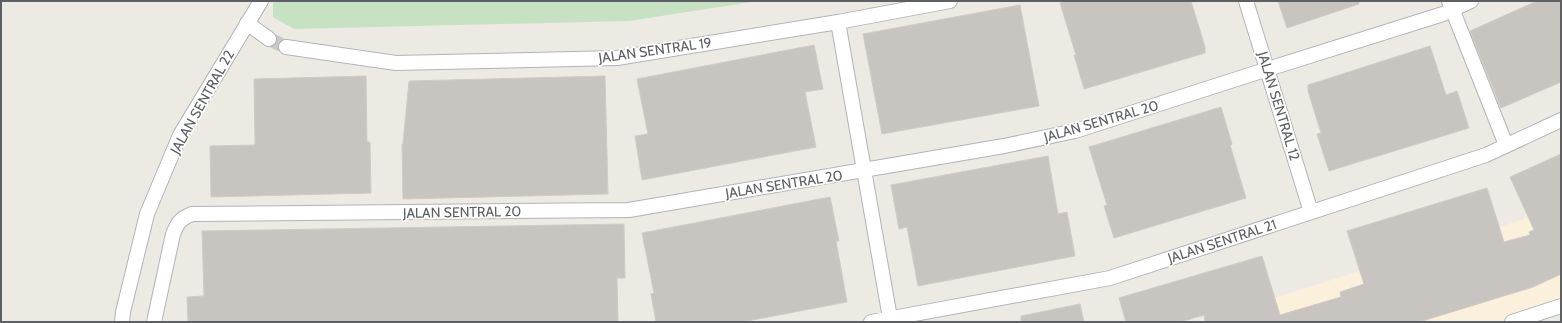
<svg xmlns="http://www.w3.org/2000/svg" width="1562" height="323" font-family="Cabin,sans-serif">
<style>
.commercial{fill:#faf0dc}
.green{fill:#c6e2c3}
.building{fill:#c8c5c0;stroke:#d1cbc3}
.lines{fill:none;stroke-linecap:round;stroke-linejoin:round}
.street-tunnel{stroke:#c9c8c4;stroke-width:14;stroke-dasharray:14 7;stroke-linecap:butt}
.street-casing{stroke:#b1b4b7;stroke-width:16}
.street{stroke:#fff;stroke-width:14}
.labels{text-anchor:middle;dominant-baseline:central;stroke-width:3.5;stroke-linejoin:round;paint-order:stroke}
.street-label{font-size:14px;fill:#5c6063;stroke:#fff}
</style>
<rect width="100%" height="100%" fill="#edeae4"/>
<path class="commercial" d="M 1561,202 L 1561,312 L 1531,322 L 1194,322 L 1287,294 L 1521,220 Z"/>
<path class="green" d="M 275,1 L 758,1 L 629,21 L 294,29 L 273,17 L 273,3 Z"/>
<path class="building" d="M 1068,1 L 1191,1 L 1205,47 L 1205,53 L 1084,89 L 1074,55 L 1076,55 L 1060,3 Z
M 1278,1 L 1359,1 L 1359,4 L 1287,28 Z
M 1537,1 L 1561,1 L 1561,82 L 1501,108 L 1470,31 Z
M 1020,5 L 1039,106 L 882,134 L 863,34 Z
M 814,45 L 823,89 L 805,92 L 816,147 L 642,180 L 635,136 L 648,134 L 637,79 Z
M 1430,46 L 1446,95 L 1457,91 L 1469,128 L 1329,171 L 1317,134 L 1321,133 L 1308,91 L 1308,85 Z
M 366,76 L 367,142 L 370,142 L 371,193 L 211,197 L 210,146 L 255,145 L 254,79 Z
M 605,76 L 608,194 L 403,199 L 402,144 L 403,144 L 409,81 Z
M 1221,107 L 1232,144 L 1230,145 L 1246,198 L 1114,238 L 1104,206 L 1107,205 L 1089,147 Z
M 1561,154 L 1561,274 L 1533,287 L 1419,322 L 1205,322 L 1204,315 L 1180,322 L 1126,322 L 1119,298 L 1262,256 L 1280,315 L 1341,297 L 1340,292 L 1364,284 L 1347,231 L 1487,188 L 1504,242 L 1530,235 L 1529,232 L 1534,230 L 1510,177 Z
M 1048,156 L 1058,214 L 1067,212 L 1075,256 L 918,286 L 907,227 L 899,229 L 891,185 Z
M 830,197 L 839,241 L 836,241 L 847,302 L 742,322 L 656,322 L 651,294 L 654,293 L 642,233 Z
M 624,224 L 625,278 L 617,278 L 618,322 L 188,322 L 187,297 L 204,296 L 202,231 Z
M 1080,304 L 1084,322 L 1021,322 L 1021,316 Z"/>
<g class="lines">
<path class="street-tunnel" d="M 269,39 L 286,47"/>
<defs>
<path id="street" d="M 1246,1 L 1311,212
M 1449,1 L 1506,145
M 838,22 L 890,318
M 247,23 L 269,39
M 286,47 L 396,63 L 617,58 L 838,22 L 950,1
M 122,322 L 123,312 L 147,214 L 180,135 L 261,1
M 154,322 L 173,234 C 178,222 180,219 192,214 L 629,210 L 1004,146 L 1075,131 L 1268,69 L 1443,14 L 1471,1
M 871,322 L 1110,278 L 1486,155 L 1561,120
M 1512,322 L 1561,306"/>
</defs>
<use href="#street" class="street-casing"/>
<use href="#street" class="street"/>
</g>
<g class="labels">
<g class="street-label">
<text transform="translate(655 50) rotate(-8)">JALAN SENTRAL 19</text>
<text transform="translate(202 102) rotate(-61)">JALAN SENTRAL 22</text>
<text transform="translate(1279 106) rotate(73)">JALAN SENTRAL 12</text>
<text transform="translate(1101 121) rotate(-16)">JALAN SENTRAL 20</text>
<text transform="translate(784 184) rotate(-9)">JALAN SENTRAL 20</text>
<text transform="translate(462 212) rotate(-1)">JALAN SENTRAL 20</text>
<text transform="translate(1222 241) rotate(-18)">JALAN SENTRAL 21</text>
</g>
</g>
<rect width="1562" height="323" fill="none" stroke="#5c6063" stroke-width="4"/>
</svg>
